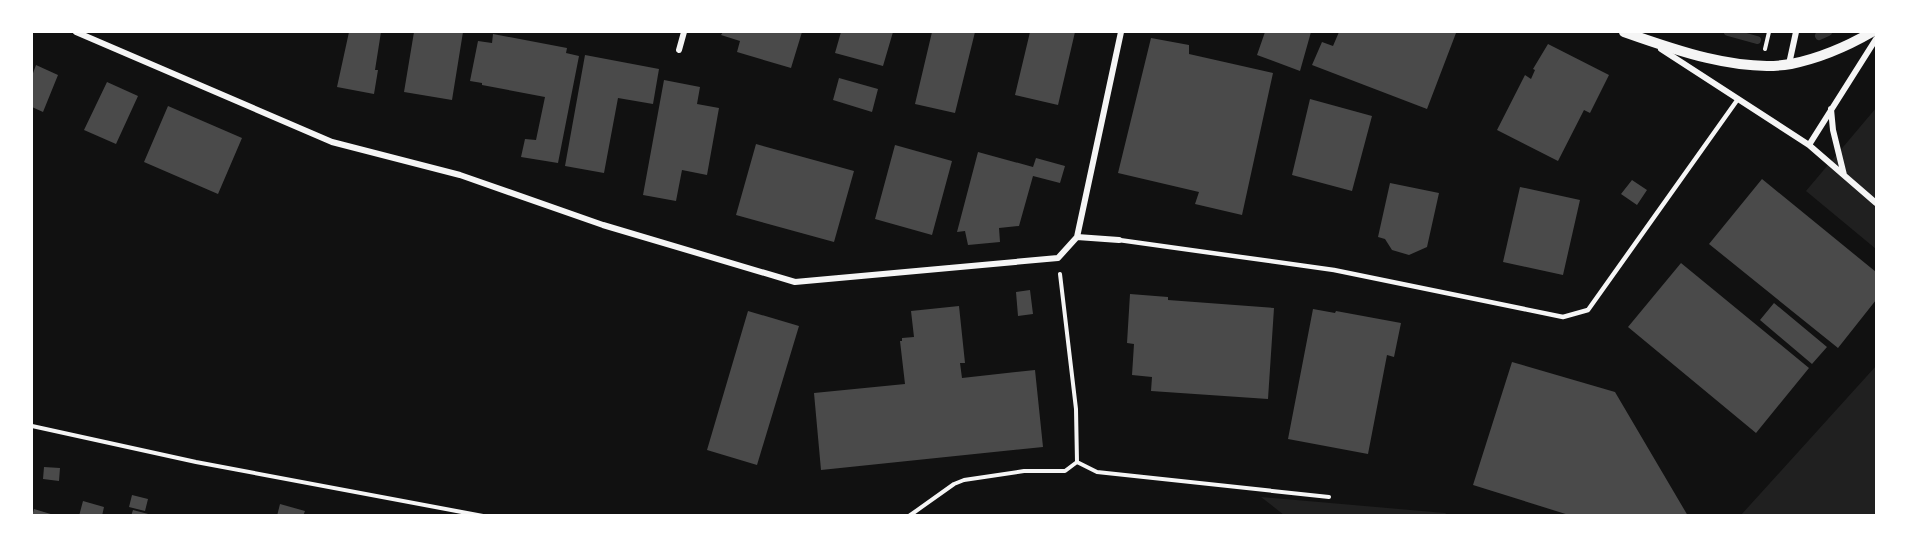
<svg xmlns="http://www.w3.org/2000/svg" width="1908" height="547" font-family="'Fira Sans Condensed',sans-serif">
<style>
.green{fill:#202020}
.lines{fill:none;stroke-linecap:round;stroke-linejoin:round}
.stream{stroke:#333;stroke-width:8}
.building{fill:#4a4a4a}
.path{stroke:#f5f5f5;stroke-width:4}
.service{stroke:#f5f5f5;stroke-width:4.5}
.minor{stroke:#f5f5f5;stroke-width:6}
.tertiary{stroke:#f5f5f5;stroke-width:10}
</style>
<rect width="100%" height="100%" fill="#111"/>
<path class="green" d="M 1876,108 L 1876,249 L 1806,191 Z
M 1876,366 L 1876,515 L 1741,515 Z
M 1261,497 L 1445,513 L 1448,515 L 1284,515 Z"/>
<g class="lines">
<path class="stream" d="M 1728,32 L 1757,40
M 1819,36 L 1828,32"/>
</g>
<path class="building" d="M 349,32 L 381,32 L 375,70 L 378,70 L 374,94 L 337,87 Z
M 414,32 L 463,32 L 452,100 L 404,92 Z
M 723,32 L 802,32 L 791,68 L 737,52 L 740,41 L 721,35 Z
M 841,32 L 893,32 L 883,66 L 835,53 Z
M 932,32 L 975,32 L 955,113 L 915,104 Z
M 1030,32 L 1075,32 L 1058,105 L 1015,95 Z
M 1265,32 L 1311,32 L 1300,71 L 1257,55 Z
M 1339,32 L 1452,32 L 1456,33 L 1427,109 L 1312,65 L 1322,42 L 1333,46 Z
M 493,34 L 567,48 L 566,53 L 579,56 L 558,163 L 521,157 L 525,139 L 536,140 L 545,97 L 482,85 L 482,83 L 470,81 L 478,41 L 492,43 Z
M 1151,38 L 1189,45 L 1189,54 L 1273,73 L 1242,215 L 1195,204 L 1199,192 L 1118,173 Z
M 1548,44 L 1609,75 L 1590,113 L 1584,110 L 1558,161 L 1497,130 L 1525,75 L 1531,79 L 1535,70 L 1533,69 Z
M 585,55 L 659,69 L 653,104 L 618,98 L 604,173 L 565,166 Z
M 36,65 L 58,75 L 43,112 L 32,107 L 32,76 Z
M 839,78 L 878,89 L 872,112 L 833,100 Z
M 664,80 L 700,87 L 697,104 L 719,108 L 707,175 L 682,170 L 676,201 L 643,195 Z
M 107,82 L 138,96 L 116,144 L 84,130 Z
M 1310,99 L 1372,116 L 1352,191 L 1292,175 Z
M 168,106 L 242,138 L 218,194 L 144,162 Z
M 756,144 L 854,171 L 834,242 L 736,215 Z
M 895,145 L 952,161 L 932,235 L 875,219 Z
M 978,152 L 1033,167 L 1036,158 L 1065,166 L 1060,183 L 1033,176 L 1019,226 L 999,228 L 1000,242 L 968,245 L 965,231 L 957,232 Z
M 1762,179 L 1876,272 L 1876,300 L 1838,348 L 1709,244 Z
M 1632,180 L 1647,190 L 1637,205 L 1621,194 Z
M 1390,183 L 1439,193 L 1427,247 L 1409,255 L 1392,250 L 1385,239 L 1378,237 Z
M 1520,187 L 1580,200 L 1563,275 L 1503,262 Z
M 1681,263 L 1809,368 L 1756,433 L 1628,327 Z
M 1030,290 L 1033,314 L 1018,316 L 1016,292 Z
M 1130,294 L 1168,297 L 1168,300 L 1274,308 L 1268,399 L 1151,391 L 1152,377 L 1132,375 L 1134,344 L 1127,343 Z
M 1774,303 L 1827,347 L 1812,364 L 1760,320 Z
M 959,306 L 965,363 L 960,363 L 962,378 L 1035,370 L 1043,447 L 821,470 L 814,393 L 905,384 L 900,341 L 902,341 L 902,338 L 914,337 L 911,311 Z
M 1313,309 L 1335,313 L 1336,311 L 1401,323 L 1394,357 L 1387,355 L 1368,454 L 1288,439 Z
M 748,311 L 799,326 L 757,465 L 707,450 Z
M 1512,362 L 1615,392 L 1688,516 L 1572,516 L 1473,485 Z
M 44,467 L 60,468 L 59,481 L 43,479 Z
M 132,495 L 148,499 L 145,511 L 129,507 Z
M 83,501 L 104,507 L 102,516 L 79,516 Z
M 280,504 L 305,511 L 303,516 L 277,516 Z
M 34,509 L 54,515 L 54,516 L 32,516 Z
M 133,510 L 152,515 L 152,516 L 131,516 Z"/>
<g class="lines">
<path class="path" d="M 1765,49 L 1769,32
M 1060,274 L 1076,409 L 1077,462 L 1097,472 L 1329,497
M 32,426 L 196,462 L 483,516
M 909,516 L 954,484 L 964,480 L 1024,471 L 1065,471 L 1077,462"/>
<path class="service" d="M 1119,240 L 1334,270 L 1563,317 L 1588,310 L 1738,99"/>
<path class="minor" d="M 76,32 L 332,142 L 460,175 L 603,225 L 795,282 L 1058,258 L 1077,237 L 1119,240
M 1661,49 L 1809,145 L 1876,203
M 679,50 L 684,32
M 1789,64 L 1796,32
M 1831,109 L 1833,130 L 1844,175
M 1809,145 L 1876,39
M 1077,237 L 1121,32"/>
<path class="tertiary" d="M 1624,32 C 1672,49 1739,73 1791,64 C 1821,58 1846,47 1872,32"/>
</g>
<rect width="1908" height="547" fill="none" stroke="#ffffff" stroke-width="66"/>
</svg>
